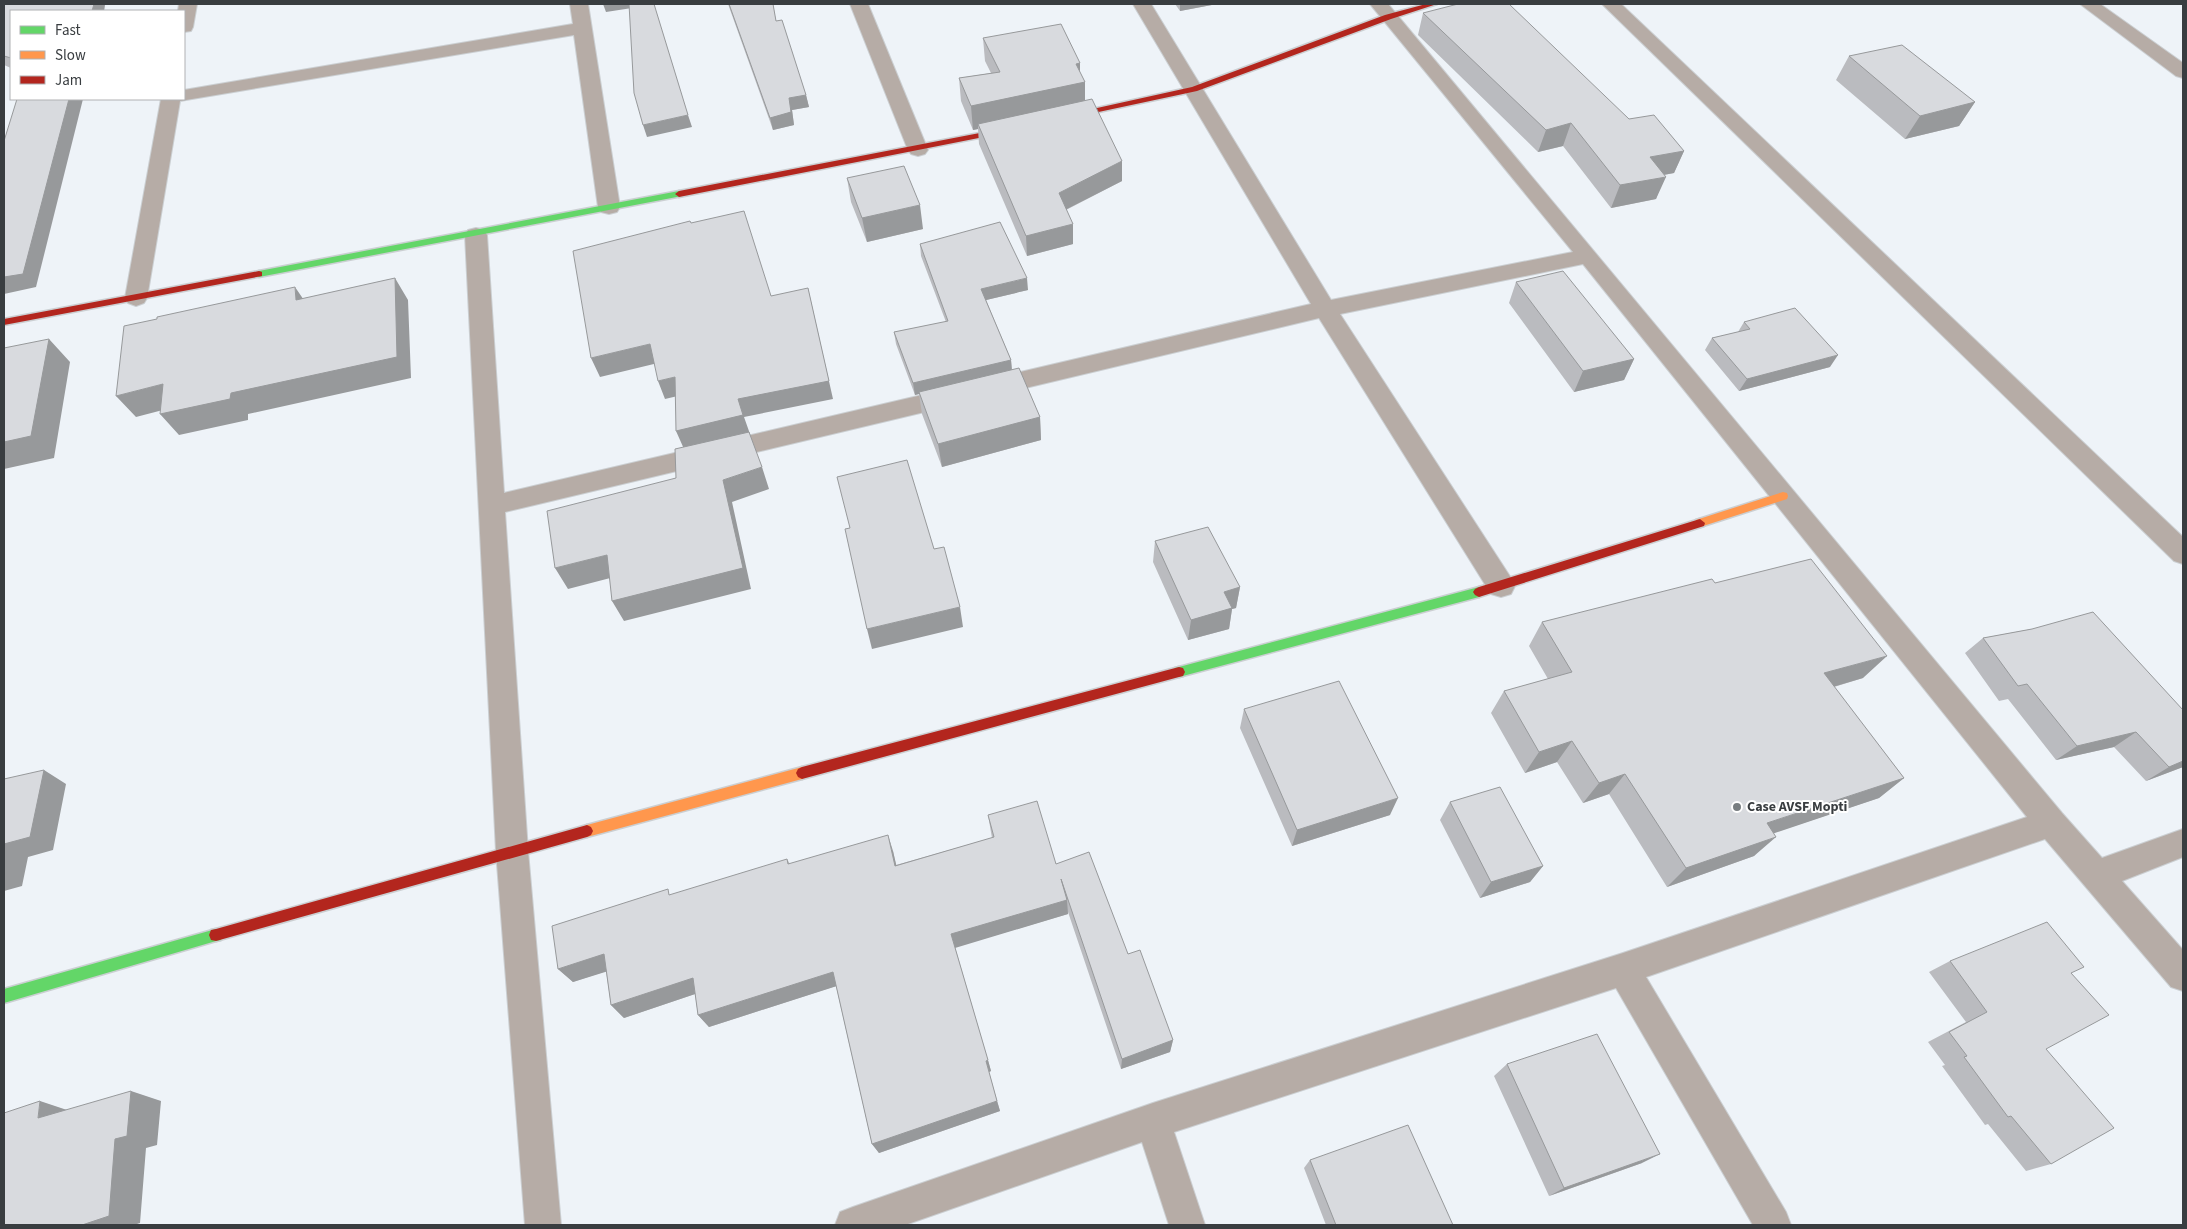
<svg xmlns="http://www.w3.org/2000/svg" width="2187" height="1229" font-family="'Source Sans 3',sans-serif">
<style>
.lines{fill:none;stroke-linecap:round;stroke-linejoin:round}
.street-casing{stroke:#cbcfd2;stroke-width:2}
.fast-casing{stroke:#cbcfd2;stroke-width:3}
.slow-casing{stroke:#cbcfd2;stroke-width:3}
.jam-casing{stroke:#cbcfd2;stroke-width:3}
.street{fill:#b6aca6;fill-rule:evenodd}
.fast{fill:#63d668;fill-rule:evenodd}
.slow{fill:#ff974d;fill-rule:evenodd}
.jam{fill:#b3261e;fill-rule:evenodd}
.wall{fill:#babbbf}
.shaded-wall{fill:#97999b}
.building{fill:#d8dade;stroke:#97999b}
.poi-dot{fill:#787d80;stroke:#fff;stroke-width:2}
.labels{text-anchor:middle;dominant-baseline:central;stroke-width:4;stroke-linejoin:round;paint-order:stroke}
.poi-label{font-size:14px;font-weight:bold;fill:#393d40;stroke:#fff;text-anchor:start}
</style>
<rect width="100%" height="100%" fill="#eef3f8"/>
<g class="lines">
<defs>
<path id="street" d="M 179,4 L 197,4 L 193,27 L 191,31 L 184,32 L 184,11 L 178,11 Z
M 570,4 L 588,4 L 620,207 L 617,212 L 609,214 L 601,212 L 598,207 L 574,35 L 180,101 L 147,298 L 144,303 L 136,306 L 128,303 L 125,298 L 161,99 L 184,99 L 184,90 L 573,24 Z
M 850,4 L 868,4 L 928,150 L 925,154 L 918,156 L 911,154 L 908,150 Z
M 1133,4 L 1151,4 L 1331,300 L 1573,252 L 1370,4 L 1388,4 L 2062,813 L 2102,858 L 2183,829 L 2183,857 L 2122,881 L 2183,950 L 2183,991 L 2171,987 L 2045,839 L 1646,977 L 1786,1212 L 1791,1225 L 1753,1225 L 1616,988 L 1174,1132 L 1205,1225 L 1169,1225 L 1142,1142 L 905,1225 L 835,1225 L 840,1212 L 853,1207 L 1153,1103 L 1623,953 L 2027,817 L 1583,264 L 1340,314 L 1511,578 L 1515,586 L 1511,594 L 1501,597 L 1491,594 L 1319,318 L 505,512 L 528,851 L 561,1225 L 525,1225 L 496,851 L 465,235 L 468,230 L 476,228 L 484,230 L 487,235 L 504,493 L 1311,304 Z
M 1602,4 L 1621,4 L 2183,537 L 2183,564 L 2174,561 Z
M 2080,4 L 2100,4 L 2183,63 L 2183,78 L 2176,76 Z"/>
<path id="fast" d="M 679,191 L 682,192 L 682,196 L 259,277 L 254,274 L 259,271 Z
M 1479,587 L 1483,589 L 1485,592 L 1483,595 L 1479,597 L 1179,677 L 1175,676 L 1173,672 L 1175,668 L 1179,667 Z
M 216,929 L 221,930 L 223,935 L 221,940 L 216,941 L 4,1003 L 4,989 Z"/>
<path id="slow" d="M 1783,492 L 1787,493 L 1788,496 L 1787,499 L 1700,527 L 1695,523 L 1696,520 Z
M 802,767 L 806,769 L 808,773 L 806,777 L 802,779 L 587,837 L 583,835 L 581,831 L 583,827 L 587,825 Z"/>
<path id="jam" d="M 1426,4 L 1437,4 L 1391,19 L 1197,91 L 1061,120 L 1057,118 L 1061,116 L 1192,87 L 1385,15 Z
M 1016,126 L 1020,128 L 1019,130 L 679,197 L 675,194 L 679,191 Z
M 259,271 L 262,272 L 262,276 L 4,325 L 4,319 Z
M 1700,519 L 1705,523 L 1704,526 L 1479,597 L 1475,595 L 1473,592 L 1475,589 L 1479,587 Z
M 1179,667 L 1183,668 L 1185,672 L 1183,676 L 1179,677 L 802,779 L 798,777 L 796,773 L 798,769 L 802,767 Z
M 587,825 L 591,827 L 593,831 L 591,835 L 587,837 L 216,941 L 211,940 L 209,935 L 211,930 L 216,929 Z"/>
</defs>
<use href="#street" class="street-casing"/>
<use href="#fast" class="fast-casing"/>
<use href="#slow" class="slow-casing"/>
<use href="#jam" class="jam-casing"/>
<use href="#street" class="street"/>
<use href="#fast" class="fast"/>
<use href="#slow" class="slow"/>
<use href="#jam" class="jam"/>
</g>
<path class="wall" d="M 4,4 L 105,4 L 104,11 L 11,11 L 11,68 L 4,65 Z
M 728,4 L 773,4 L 776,21 L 806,95 L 809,107 L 792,110 L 794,125 L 773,130 Z
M 1175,4 L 1217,4 L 1180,11 Z
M 1423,13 L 1629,119 L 1684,151 L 1674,173 L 1664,175 L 1656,199 L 1611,208 L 1563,146 L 1538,152 L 1418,35 Z
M 983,38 L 1080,63 L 1080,73 L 1085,82 L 1085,101 L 1122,161 L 1122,181 L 1066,210 L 1073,244 L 1027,256 L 979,144 L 978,129 L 973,130 L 961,101 L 959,78 L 991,73 L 985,61 Z
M 1849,56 L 1975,102 L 1959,126 L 1905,139 L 1836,80 Z
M 847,178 L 923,229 L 867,242 L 851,202 Z
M 920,244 L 1028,290 L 986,300 L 1011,360 L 1012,370 L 1040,417 L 1041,440 L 942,467 L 922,414 L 919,394 L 915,395 L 896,344 L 894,332 L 946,322 L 921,256 Z
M 1516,282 L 1634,359 L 1624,380 L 1574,392 L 1509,303 Z
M 1744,322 L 1830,367 L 1739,391 L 1705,350 L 1712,338 L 1738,332 Z
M 1155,541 L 1240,587 L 1236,608 L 1232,609 L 1229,629 L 1188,640 L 1153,562 Z
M 1715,583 L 1863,678 L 1834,687 L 1904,778 L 1879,798 L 1773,833 L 1754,856 L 1667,887 L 1609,794 L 1583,803 L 1557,762 L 1525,773 L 1491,713 L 1504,691 L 1548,679 L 1529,646 L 1542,622 Z
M 2032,629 L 2183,767 L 2146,781 L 2114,747 L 2056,760 L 2008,699 L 1999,701 L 1965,653 L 1983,638 Z
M 1244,709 L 1390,815 L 1292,846 L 1240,728 Z
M 1450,802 L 1543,866 L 1530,882 L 1480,898 L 1440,820 Z
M 988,815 L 1056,864 L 1128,954 L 1173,1040 L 1170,1052 L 1121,1069 L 1068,912 L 1068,914 L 955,947 L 991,1071 L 989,1072 L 1000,1111 L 879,1153 L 872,1144 L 836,986 L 709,1027 L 698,1015 L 695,994 L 624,1018 L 611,1005 L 606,971 L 573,982 L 558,969 L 787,859 L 790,864 L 893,851 L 896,865 L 992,838 Z
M 1950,961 L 2071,973 L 2046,1049 L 2051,1164 L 2026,1171 L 1988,1124 L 1985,1125 L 1942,1066 L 1945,1065 L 1928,1042 L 1966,1022 L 1929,972 Z
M 1507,1064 L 1642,1163 L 1549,1196 L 1494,1076 Z
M 1310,1160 L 1453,1225 L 1326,1225 L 1304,1168 Z"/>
<path class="shaded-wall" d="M 94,4 L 105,4 L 104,11 L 92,11 Z
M 603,4 L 631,4 L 632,8 L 606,12 Z
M 1180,4 L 1217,4 L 1180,11 Z
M 1080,63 L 1080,83 L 1085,82 L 1085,105 L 978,124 L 978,129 L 973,130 L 971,106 L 1076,64 Z
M 806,95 L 809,107 L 792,110 L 794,125 L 773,130 L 770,118 L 789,98 Z
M 69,99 L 83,99 L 36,287 L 4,294 L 4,277 Z
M 1975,102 L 1959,126 L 1905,139 L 1920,116 Z
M 688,115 L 692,127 L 647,137 L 643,125 Z
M 1571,123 L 1563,146 L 1538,152 L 1546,130 Z
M 1684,151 L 1674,173 L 1640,179 L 1650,157 Z
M 1122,161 L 1122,181 L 1059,213 L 1059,193 Z
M 1666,177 L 1656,199 L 1611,208 L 1620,185 Z
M 920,205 L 923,229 L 867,242 L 862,218 Z
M 1073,224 L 1073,244 L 1027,256 L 1026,236 Z
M 395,278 L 408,300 L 411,378 L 248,414 L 248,420 L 179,435 L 160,414 L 231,393 Z
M 1027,278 L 1028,290 L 982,301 L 981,289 Z
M 295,287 L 310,309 L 296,300 Z
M 808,288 L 833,399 L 744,417 L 750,434 L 684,449 L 676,431 L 738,399 Z
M 49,339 L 70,362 L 54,458 L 4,469 L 4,442 Z
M 650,344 L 658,363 L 600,377 L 591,358 Z
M 1838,355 L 1830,367 L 1739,391 L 1747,379 Z
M 1634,359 L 1624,380 L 1574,392 L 1583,371 Z
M 1011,360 L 1012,372 L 919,392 L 919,394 L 915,395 L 913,383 Z
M 675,377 L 682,395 L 665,399 L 658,381 Z
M 163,384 L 182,405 L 136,417 L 116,396 Z
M 1040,417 L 1041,440 L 942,467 L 938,444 Z
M 762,467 L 769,489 L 732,502 L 751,589 L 624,621 L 612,601 L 723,480 Z
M 607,555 L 618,576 L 568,589 L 555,568 Z
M 1240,587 L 1236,608 L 1232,609 L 1229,629 L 1188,640 L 1191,620 L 1224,592 Z
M 960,607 L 963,627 L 872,649 L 867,629 Z
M 1887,656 L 1863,678 L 1802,696 L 1824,673 Z
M 2136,732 L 2114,747 L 2056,760 L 2077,746 Z
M 1572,741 L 1557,762 L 1525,773 L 1539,752 Z
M 2183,761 L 2183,767 L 2146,781 L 2169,767 Z
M 44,770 L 66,784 L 53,850 L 28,857 L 22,886 L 4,891 L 4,844 Z
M 1625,774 L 1609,794 L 1583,803 L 1599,783 Z
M 1904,778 L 1879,798 L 1745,843 L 1767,823 Z
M 1398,798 L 1390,815 L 1292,846 L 1297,830 Z
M 888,835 L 893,851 L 900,881 L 895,866 Z
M 1776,837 L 1754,856 L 1667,887 L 1686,868 Z
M 1543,866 L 1530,882 L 1480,898 L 1491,882 Z
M 1067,900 L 1068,914 L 955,948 L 951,934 Z
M 604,954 L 618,968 L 573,982 L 558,969 Z
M 833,972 L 840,985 L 709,1027 L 698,1015 Z
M 693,978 L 704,991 L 624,1018 L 611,1005 Z
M 1173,1040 L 1170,1052 L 1121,1069 L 1122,1059 Z
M 988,1060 L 991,1071 L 989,1072 L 986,1061 Z
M 131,1091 L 161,1101 L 157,1145 L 146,1148 L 140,1223 L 134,1225 L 82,1225 L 115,1139 Z
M 40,1101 L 73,1112 L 38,1118 Z
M 997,1101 L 1000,1111 L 879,1153 L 872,1144 Z
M 1660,1154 L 1642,1163 L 1549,1196 L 1564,1188 Z"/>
<path class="building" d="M 4,4 L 94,4 L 92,11 L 11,11 L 11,58 L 4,56 Z
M 629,4 L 654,4 L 688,115 L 643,125 L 634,93 Z
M 729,4 L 773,4 L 776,21 L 782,20 L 806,95 L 789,98 L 791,112 L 770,118 Z
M 1458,4 L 1509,4 L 1629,119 L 1654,115 L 1684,151 L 1650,157 L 1666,177 L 1620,185 L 1571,123 L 1546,130 L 1423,13 Z
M 1061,24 L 1080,63 L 1076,64 L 1085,82 L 971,106 L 959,78 L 1000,72 L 983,38 Z
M 1902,45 L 1975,102 L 1920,116 L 1849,56 Z
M 17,99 L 69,99 L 23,274 L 4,277 L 4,141 Z
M 1092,99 L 1122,161 L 1059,193 L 1073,224 L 1026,236 L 978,124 Z
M 904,166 L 920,205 L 862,218 L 847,178 Z
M 744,211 L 771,296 L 808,288 L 829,381 L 738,399 L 743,415 L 676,431 L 675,377 L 658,381 L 650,344 L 591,358 L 573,251 L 690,221 L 691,223 Z
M 1000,222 L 1027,278 L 981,289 L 1011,360 L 913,383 L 894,332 L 948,321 L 920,244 Z
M 1563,271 L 1634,359 L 1583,371 L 1516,282 Z
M 395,278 L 397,357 L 231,393 L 230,399 L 160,414 L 163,384 L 116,396 L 124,326 L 157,319 L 157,317 L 295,287 L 296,300 Z
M 1795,308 L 1838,355 L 1747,379 L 1712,338 L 1750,329 L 1744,322 Z
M 49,339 L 31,436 L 4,442 L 4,348 Z
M 1019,368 L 1040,417 L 938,444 L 919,392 Z
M 749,432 L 762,467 L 723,480 L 743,568 L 612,601 L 607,555 L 555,568 L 547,511 L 676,478 L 675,449 Z
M 907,460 L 934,549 L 944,547 L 960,607 L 867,629 L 845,529 L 850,528 L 837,477 Z
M 1208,527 L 1240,587 L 1224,592 L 1232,608 L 1191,620 L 1155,541 Z
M 1811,559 L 1887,656 L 1824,673 L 1904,778 L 1767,823 L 1776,837 L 1686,868 L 1625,774 L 1599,783 L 1572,741 L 1539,752 L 1504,691 L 1572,672 L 1542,622 L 1712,579 L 1715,583 Z
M 2093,612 L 2183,710 L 2183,761 L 2169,767 L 2136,732 L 2077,746 L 2027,684 L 2018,686 L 1983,638 L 2032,629 Z
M 1339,681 L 1398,798 L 1297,830 L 1244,709 Z
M 44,770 L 30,837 L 4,844 L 4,846 L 4,779 Z
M 1500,787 L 1543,866 L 1491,882 L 1450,802 Z
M 1037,801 L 1056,864 L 1089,852 L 1128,954 L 1140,950 L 1173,1040 L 1122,1059 L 1061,879 L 1067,900 L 951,934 L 988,1060 L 986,1061 L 997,1101 L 872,1144 L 833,972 L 698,1015 L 693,978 L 611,1005 L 604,954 L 558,969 L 552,926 L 668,889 L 669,895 L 787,859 L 788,864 L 888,835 L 895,866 L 994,837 L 988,815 Z
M 2047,922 L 2084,967 L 2071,973 L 2109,1015 L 2046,1049 L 2114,1128 L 2051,1164 L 2011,1116 L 2008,1117 L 1964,1057 L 1967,1056 L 1949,1032 L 1987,1012 L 1950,961 Z
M 1597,1034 L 1660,1154 L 1564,1188 L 1507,1064 Z
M 131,1091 L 127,1136 L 115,1139 L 109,1216 L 82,1225 L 4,1225 L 4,1113 L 40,1101 L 38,1118 Z
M 1408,1125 L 1453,1225 L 1336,1225 L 1310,1160 Z"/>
<circle class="poi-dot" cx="1737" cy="807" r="5"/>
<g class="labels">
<g class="poi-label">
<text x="1747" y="807">Case AVSF Mopti</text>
</g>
</g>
<rect width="2187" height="1229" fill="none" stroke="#393d40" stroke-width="10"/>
<rect x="10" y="10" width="175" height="90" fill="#ffffff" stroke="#b0b1b3"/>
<rect x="20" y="26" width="25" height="8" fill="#63d668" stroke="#b0b1b3"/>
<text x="55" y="35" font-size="15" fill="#393d40">Fast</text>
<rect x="20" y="51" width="25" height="8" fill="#ff974d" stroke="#b0b1b3"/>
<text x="55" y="60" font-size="15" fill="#393d40">Slow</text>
<rect x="20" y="76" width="25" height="8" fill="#b3261e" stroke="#b0b1b3"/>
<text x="55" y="85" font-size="15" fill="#393d40">Jam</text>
</svg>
